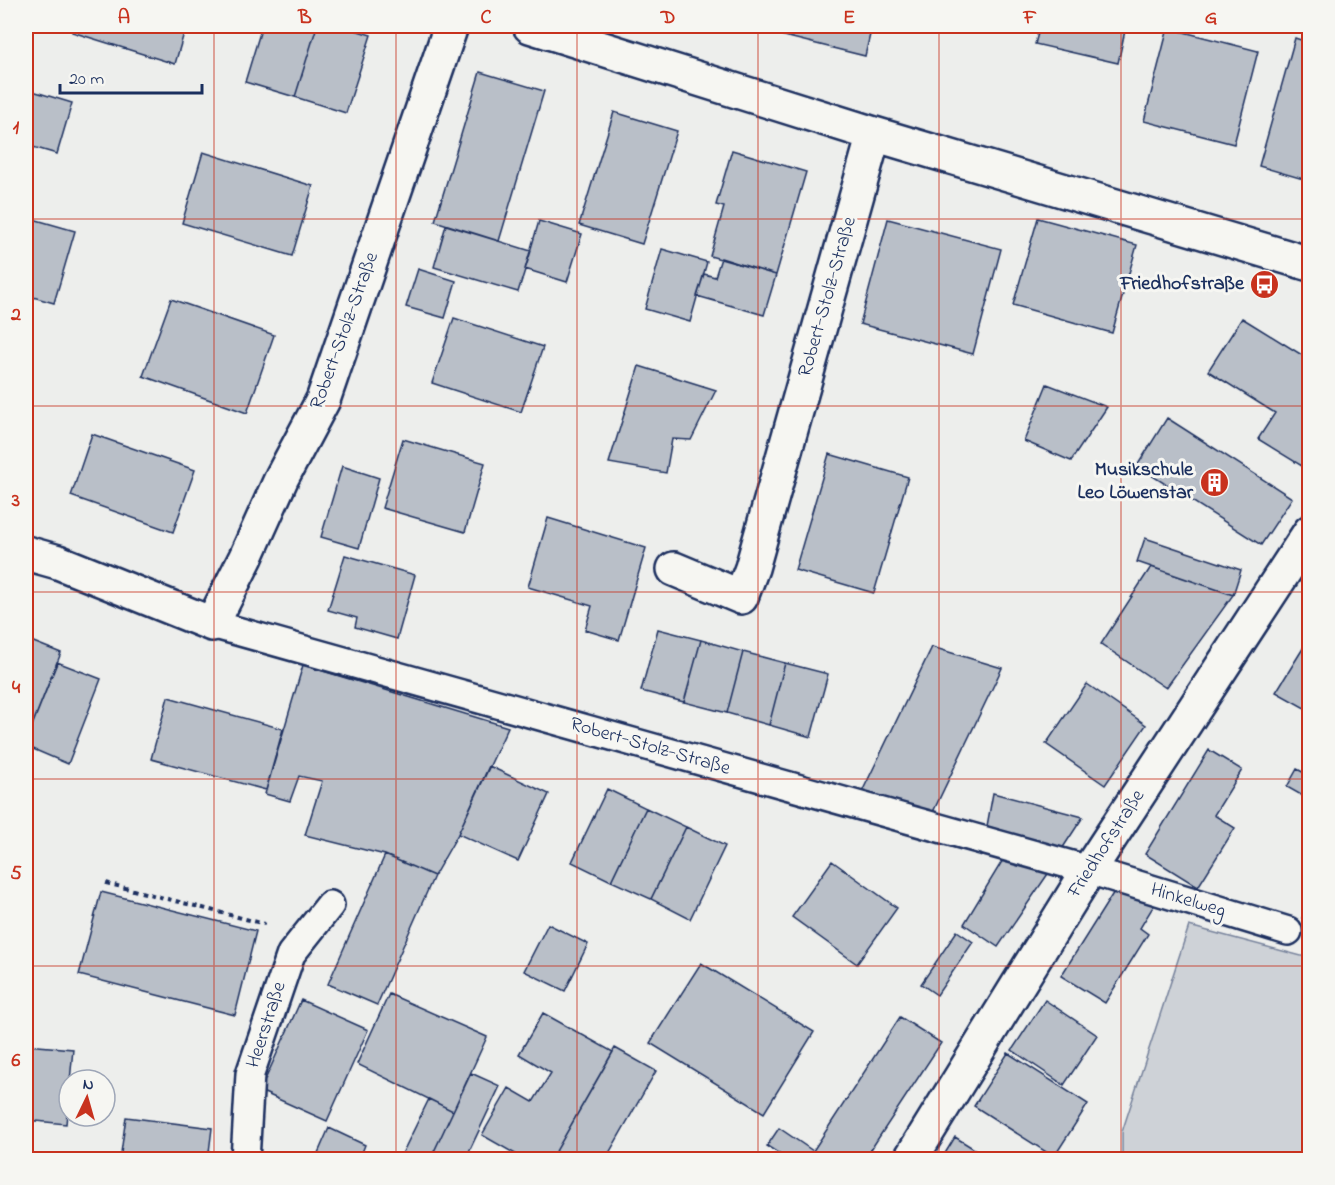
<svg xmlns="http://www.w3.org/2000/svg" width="1335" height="1185" font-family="'Indie Flower',sans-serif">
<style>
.green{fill:#ced2d7;stroke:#74809a;stroke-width:1.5}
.building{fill:#b9bfc8;stroke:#1b2f5e;stroke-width:1.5}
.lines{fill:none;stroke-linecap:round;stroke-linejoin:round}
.lane-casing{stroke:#1b2f5e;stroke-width:32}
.street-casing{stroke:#1b2f5e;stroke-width:38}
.path{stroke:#1b2f5e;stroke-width:4;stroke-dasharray:4.5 4.5;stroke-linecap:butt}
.lane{stroke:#f6f6f2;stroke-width:27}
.street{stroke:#f6f6f2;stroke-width:33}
.grid{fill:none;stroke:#c8321e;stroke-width:1.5;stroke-opacity:0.55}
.labels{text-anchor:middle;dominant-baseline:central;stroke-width:6;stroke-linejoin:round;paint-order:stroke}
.poi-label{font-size:20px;font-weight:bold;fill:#1b2f5e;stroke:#f6f6f2;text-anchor:end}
.street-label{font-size:20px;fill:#1b2f5e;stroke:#f6f6f2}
.neatline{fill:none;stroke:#c8321e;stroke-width:2}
.grid-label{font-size:20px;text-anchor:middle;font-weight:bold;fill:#c8321e}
</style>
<rect width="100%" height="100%" fill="#edeeec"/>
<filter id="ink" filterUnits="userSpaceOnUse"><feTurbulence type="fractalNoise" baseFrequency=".0167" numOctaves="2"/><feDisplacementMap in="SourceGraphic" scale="12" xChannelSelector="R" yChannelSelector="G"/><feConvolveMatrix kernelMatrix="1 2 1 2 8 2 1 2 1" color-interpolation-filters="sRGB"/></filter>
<g filter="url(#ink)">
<path class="green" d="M 1189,926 L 1309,958 L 1309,1159 L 1122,1159 L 1122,1132 Z"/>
<path class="building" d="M 74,26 L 186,26 L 175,64 L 72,32 Z
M 262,26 L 317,26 L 295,97 L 245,82 Z
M 317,26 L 342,26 L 371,35 L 346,113 L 295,97 Z
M 778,26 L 872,26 L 865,56 L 776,34 Z
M 973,26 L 997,26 L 995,31 Z
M 1040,26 L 1126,26 L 1118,63 L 1035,44 Z
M 1168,28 L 1258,51 L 1234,144 L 1144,121 Z
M 1295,38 L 1310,43 L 1310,181 L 1259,166 Z
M 480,72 L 544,91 L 499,241 L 435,221 Z
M 26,89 L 72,103 L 57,154 L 26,145 Z
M 614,112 L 677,131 L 642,244 L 579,225 Z
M 732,150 L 806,172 L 776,275 L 710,256 L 724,207 L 716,205 Z
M 203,152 L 313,186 L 292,256 L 182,223 Z
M 26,217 L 75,231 L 54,303 L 26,295 Z
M 1038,218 L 1137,245 L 1112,333 L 1013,305 Z
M 888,219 L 1001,249 L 973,354 L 860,324 Z
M 539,221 L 582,234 L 567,282 L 525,269 Z
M 446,225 L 531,251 L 518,292 L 434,267 Z
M 662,249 L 707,262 L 690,322 L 645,309 Z
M 721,258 L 776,275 L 764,315 L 697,296 L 704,274 L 715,277 Z
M 418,269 L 456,281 L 445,318 L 406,307 Z
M 171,299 L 274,335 L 247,413 L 143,376 Z
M 454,318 L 543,347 L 521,412 L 432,383 Z
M 1242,318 L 1310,360 L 1310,471 L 1258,439 L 1275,413 L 1208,371 Z
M 639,366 L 716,390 L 691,440 L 672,439 L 666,473 L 609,463 Z
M 1047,384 L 1107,407 L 1071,461 L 1024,441 Z
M 1167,418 L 1292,498 L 1261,545 L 1137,466 Z
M 92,434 L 195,470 L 173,532 L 71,496 Z
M 403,439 L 485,463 L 465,532 L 382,508 Z
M 829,454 L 908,477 L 874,593 L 795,570 Z
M 342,466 L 379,478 L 359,548 L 321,537 Z
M 548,518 L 646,548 L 619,640 L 585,630 L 592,606 L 528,587 Z
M 1145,538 L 1241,570 L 1233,595 L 1137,562 Z
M 345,555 L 415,575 L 397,639 L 355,627 L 357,618 L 328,610 Z
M 1151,567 L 1233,595 L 1166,688 L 1101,644 Z
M 658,629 L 701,640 L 684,702 L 641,691 Z
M 1310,637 L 1310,711 L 1276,692 Z
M 26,639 L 61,653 L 28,736 L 26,735 Z
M 701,640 L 743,652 L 727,713 L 684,702 Z
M 932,647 L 1002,668 L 932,814 L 862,792 Z
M 743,652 L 785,663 L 769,725 L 727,713 Z
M 57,662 L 101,679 L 68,764 L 26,746 L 26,741 Z
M 785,663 L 828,674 L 811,737 L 769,725 Z
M 303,665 L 508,727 L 458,834 L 434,876 L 385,855 L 305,835 L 322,781 L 299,776 L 290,801 L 265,794 Z
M 1087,684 L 1146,725 L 1105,785 L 1046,744 Z
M 168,697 L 283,729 L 266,790 L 151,759 Z
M 1209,750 L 1242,770 L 1214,815 L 1235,828 L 1198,887 L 1145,854 Z
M 489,766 L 549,794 L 518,861 L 458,834 Z
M 1297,769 L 1310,776 L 1310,800 L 1287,787 Z
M 607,789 L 646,808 L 611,881 L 572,862 Z
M 993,793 L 1083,817 L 1062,849 L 987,826 Z
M 646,808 L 686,827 L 651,899 L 611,881 Z
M 686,827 L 725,846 L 690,919 L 651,899 Z
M 385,855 L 434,876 L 377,1005 L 328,984 Z
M 1004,858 L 1052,868 L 998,947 L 964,924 Z
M 832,861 L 897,908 L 857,964 L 792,917 Z
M 1117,887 L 1156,902 L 1140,928 L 1148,934 L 1105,1003 L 1061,976 Z
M 101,892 L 256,931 L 235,1015 L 79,975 Z
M 1310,905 L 1310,922 L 1302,918 Z
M 548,924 L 588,944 L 565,991 L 524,971 Z
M 957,931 L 973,942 L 937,995 L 921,984 Z
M 701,963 L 814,1032 L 764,1113 L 650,1043 Z
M 389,994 L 487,1037 L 453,1111 L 357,1064 Z
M 301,1000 L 368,1030 L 327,1121 L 260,1091 Z
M 1045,1000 L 1097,1035 L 1064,1085 L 1012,1050 Z
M 543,1013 L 613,1052 L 551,1160 L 526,1160 L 482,1135 L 509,1088 L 533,1102 L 551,1073 L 519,1054 Z
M 900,1017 L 941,1043 L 864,1160 L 789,1160 L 767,1146 L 779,1128 L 813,1151 Z
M 26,1045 L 73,1049 L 66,1124 L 26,1120 Z
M 615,1048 L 656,1071 L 605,1160 L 551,1160 Z
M 1008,1053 L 1088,1104 L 1054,1157 L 974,1106 Z
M 471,1073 L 500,1086 L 465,1160 L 430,1160 Z
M 429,1099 L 453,1111 L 430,1160 L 399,1160 Z
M 126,1117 L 212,1128 L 208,1160 L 120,1160 Z
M 329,1128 L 365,1145 L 359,1160 L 315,1160 Z
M 955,1137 L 992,1160 L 941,1160 Z"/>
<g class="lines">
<defs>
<path id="lane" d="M 212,624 L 1089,870 L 1288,931
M 245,1160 L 250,1074 L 291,954 L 330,905"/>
<path id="street" d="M 530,26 L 874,134 L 1310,264
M 26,553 L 58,562 L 212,624 L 246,557 L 282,477 L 323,400 L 451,26
M 674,569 L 741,597 L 752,568 L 874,134
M 910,1160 L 1089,870 L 1310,532"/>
</defs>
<use href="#lane" class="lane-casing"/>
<use href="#street" class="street-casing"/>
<path class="path" d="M 106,883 L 265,924"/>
<use href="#lane" class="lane"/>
<use href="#street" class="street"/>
</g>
</g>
<path class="grid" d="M 214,26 L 214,1160M 396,26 L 396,1160M 577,26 L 577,1160M 758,26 L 758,1160M 939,26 L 939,1160M 1121,26 L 1121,1160M 26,219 L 1310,219M 26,406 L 1310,406M 26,592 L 1310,592M 26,779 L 1310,779M 26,966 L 1310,966"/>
<defs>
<symbol id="bus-disc" viewBox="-11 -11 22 22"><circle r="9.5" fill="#c8321e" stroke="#f6f6f2"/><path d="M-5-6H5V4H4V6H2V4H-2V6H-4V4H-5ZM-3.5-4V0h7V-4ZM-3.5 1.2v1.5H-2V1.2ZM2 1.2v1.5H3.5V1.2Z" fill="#fff"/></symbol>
<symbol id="building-disc" viewBox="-11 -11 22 22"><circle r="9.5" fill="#c8321e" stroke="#f6f6f2"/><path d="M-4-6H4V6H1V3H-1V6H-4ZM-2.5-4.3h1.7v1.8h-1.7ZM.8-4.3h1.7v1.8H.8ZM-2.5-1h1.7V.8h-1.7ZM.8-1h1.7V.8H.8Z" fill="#fff"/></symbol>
</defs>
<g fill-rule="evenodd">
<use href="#bus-disc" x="1248" y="268" width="33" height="33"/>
<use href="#building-disc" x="1198" y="466" width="33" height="33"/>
</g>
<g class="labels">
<g class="poi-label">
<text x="1244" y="284">Friedhofstraße</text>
<text x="1193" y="470">Musikschule<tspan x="1193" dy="23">Leo Löwenstar</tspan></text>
</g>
<g class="street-label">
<text transform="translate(828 297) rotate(-74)">Robert-Stolz-Straße</text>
<text transform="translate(345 331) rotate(-70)">Robert-Stolz-Straße</text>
<text transform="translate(650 747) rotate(16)">Robert-Stolz-Straße</text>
<text transform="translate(1107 844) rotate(-57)">Friedhofstraße</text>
<text transform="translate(1188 901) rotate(17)">Hinkelweg</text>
<text transform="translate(267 1025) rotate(-72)">Heerstraße</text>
</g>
</g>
<rect width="1335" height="1185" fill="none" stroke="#f6f6f2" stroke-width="66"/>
<g transform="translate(87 1098) rotate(5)"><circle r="28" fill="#f6f6f2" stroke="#9ea6b7" stroke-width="1.5"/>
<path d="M0-4.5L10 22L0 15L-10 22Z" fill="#c8321e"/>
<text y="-9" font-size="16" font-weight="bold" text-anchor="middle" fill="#1b2f5e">N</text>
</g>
<path d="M60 84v9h142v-9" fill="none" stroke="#1b2f5e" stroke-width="3"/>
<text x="69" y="84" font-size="18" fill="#1b2f5e" stroke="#f6f6f2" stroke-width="4.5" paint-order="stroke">20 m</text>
<rect x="33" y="33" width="1269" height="1119" class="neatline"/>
<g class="grid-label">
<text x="124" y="23">A</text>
<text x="305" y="23">B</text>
<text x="486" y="23">C</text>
<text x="668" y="23">D</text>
<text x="849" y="23">E</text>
<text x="1030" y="23">F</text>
<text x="1211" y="23">G</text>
<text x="16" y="133">1</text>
<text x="16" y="320">2</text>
<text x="16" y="506">3</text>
<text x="16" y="693">4</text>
<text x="16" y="879">5</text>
<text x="16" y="1066">6</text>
</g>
</svg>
